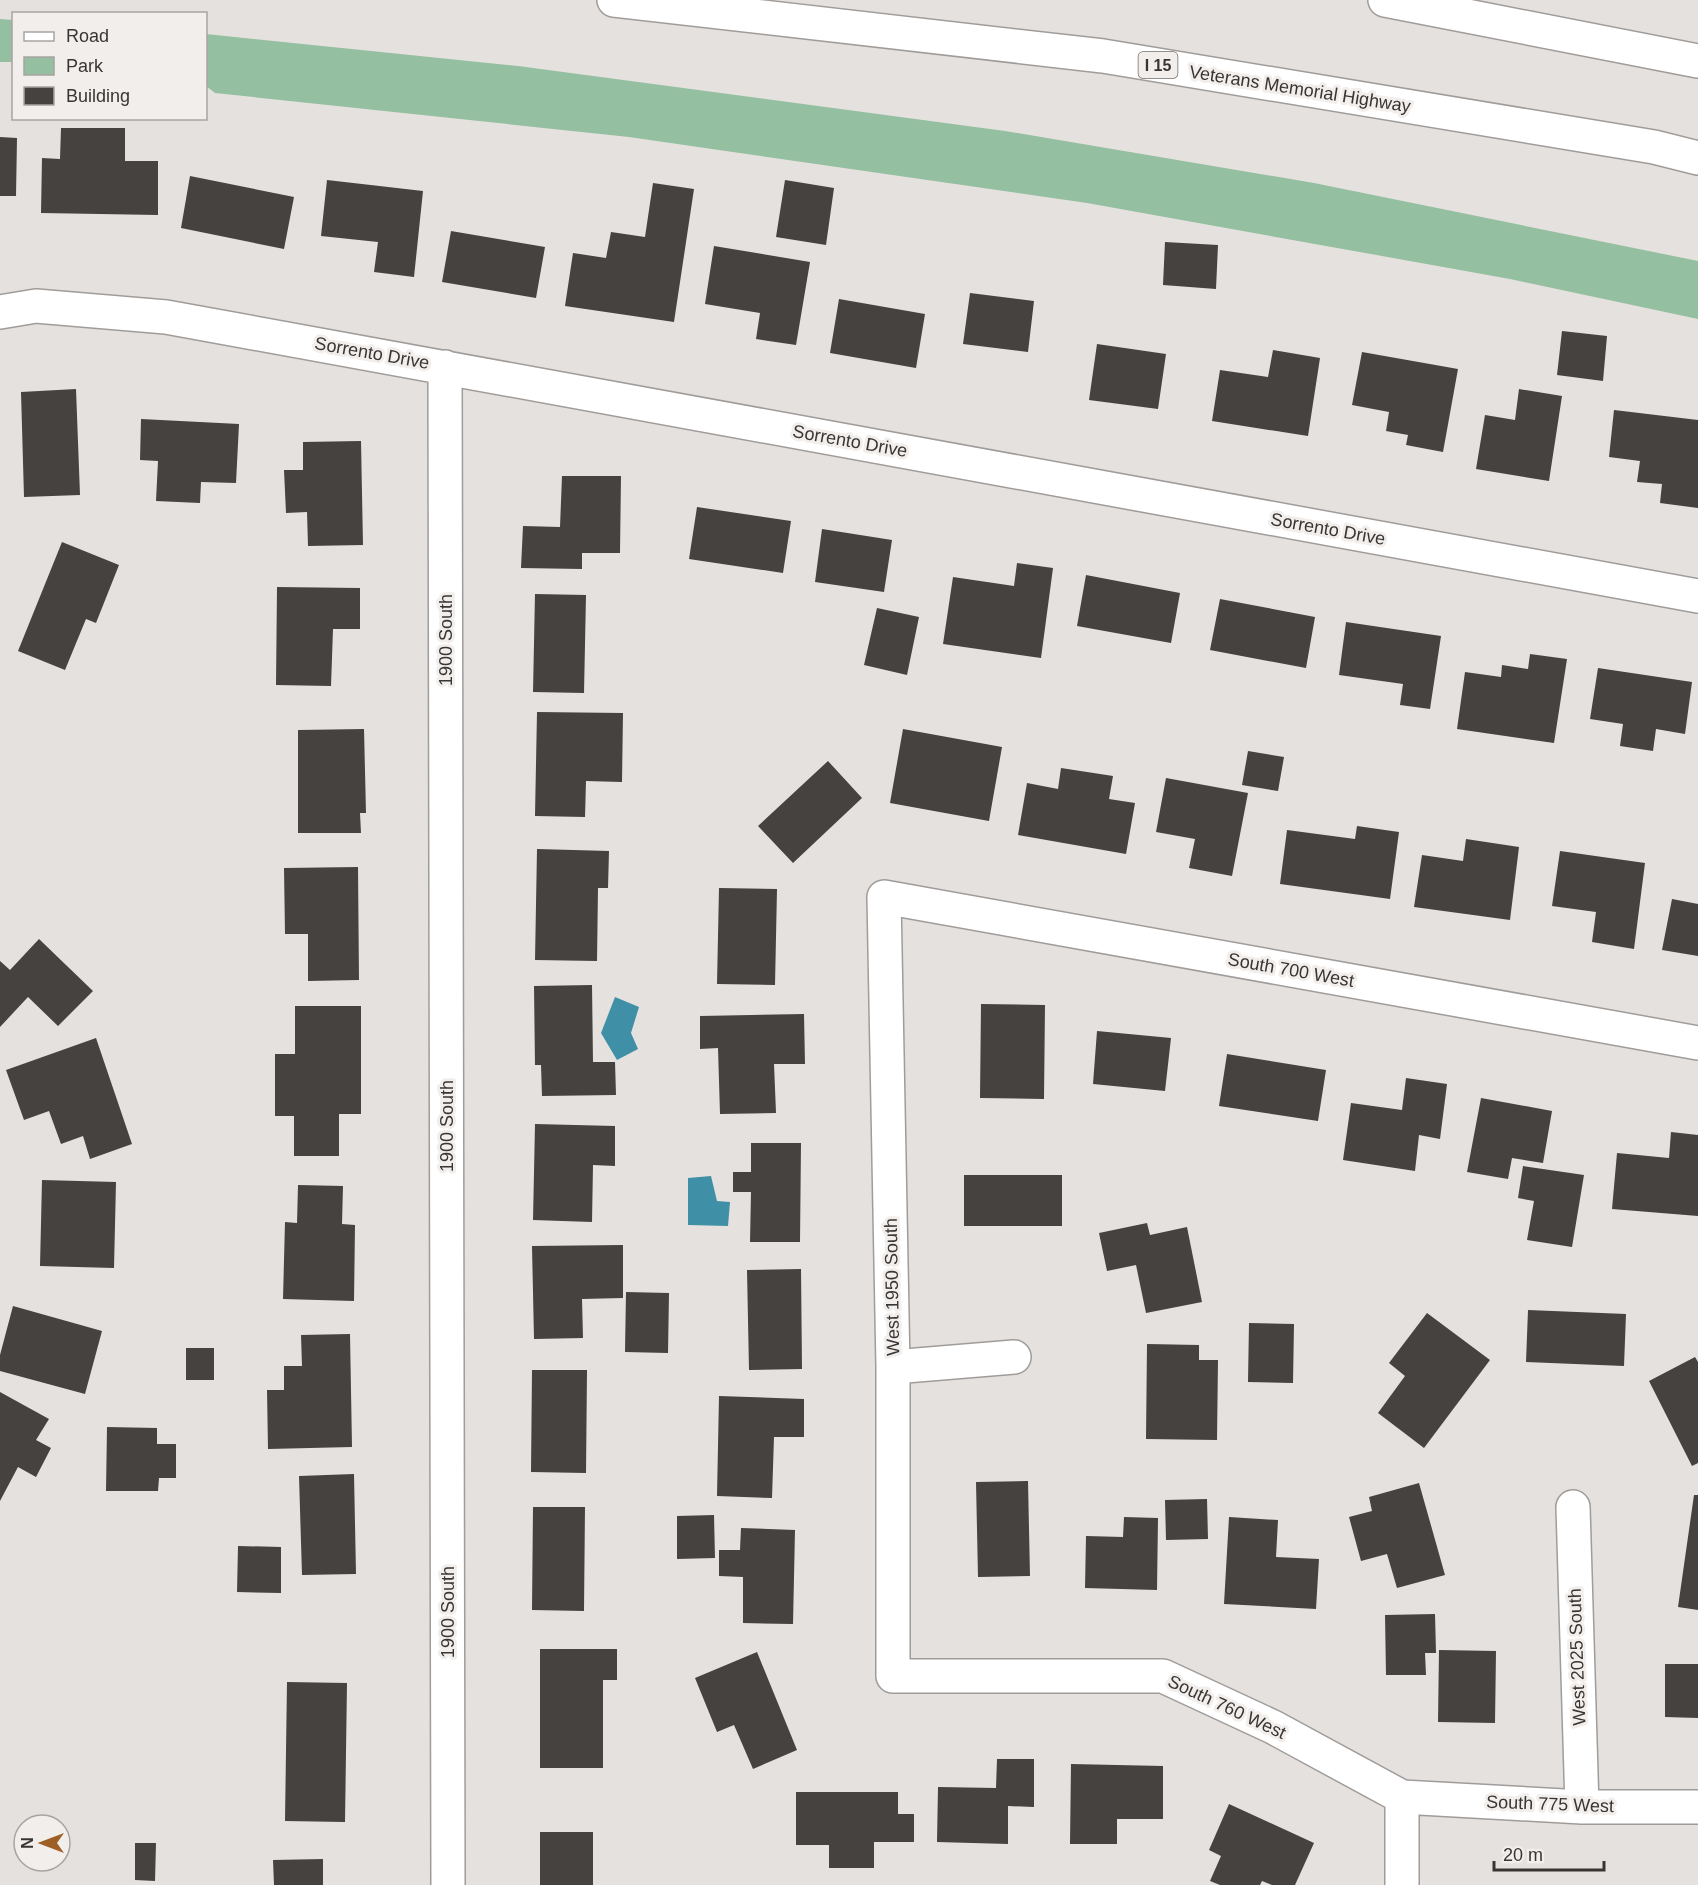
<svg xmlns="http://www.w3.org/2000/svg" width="1698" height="1885" font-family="Arial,sans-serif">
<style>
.green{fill:#94bfa0}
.water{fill:#3f90a7}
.building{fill:#45423f}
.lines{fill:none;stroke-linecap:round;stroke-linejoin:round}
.minor-casing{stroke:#a09c9a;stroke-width:36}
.motorway-casing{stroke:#a09c9a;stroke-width:36}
.minor{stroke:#fff;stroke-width:33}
.motorway{stroke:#fff;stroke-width:33}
.labels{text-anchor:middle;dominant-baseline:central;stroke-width:6;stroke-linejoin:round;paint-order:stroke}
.shield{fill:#f2eeeb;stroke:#706d6c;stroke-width:1.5}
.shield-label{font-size:16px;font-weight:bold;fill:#383635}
.street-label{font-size:18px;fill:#383635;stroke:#f2eeeb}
</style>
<rect width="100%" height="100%" fill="#e5e1de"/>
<path class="green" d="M 0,19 L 13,20 L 13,62 L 0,62 Z
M 206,34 L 518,66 L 1005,131 L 1314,183 L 1698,261 L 1698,319 L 1510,279 L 1087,203 L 629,137 L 215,93 L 206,86 Z"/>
<path class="water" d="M 615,997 L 639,1007 L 631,1033 L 638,1049 L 617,1060 L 601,1033 Z
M 711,1176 L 717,1201 L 730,1202 L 728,1226 L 688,1225 L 688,1178 Z"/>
<path class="building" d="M 61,128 L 125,128 L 125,161 L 158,161 L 158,215 L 41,213 L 42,158 L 60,159 Z
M 0,137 L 17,138 L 16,196 L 0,196 Z
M 190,176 L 294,197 L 284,249 L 181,228 Z
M 327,180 L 423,191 L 414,277 L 374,272 L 378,242 L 321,236 Z
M 785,180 L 834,188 L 826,245 L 776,237 Z
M 653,183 L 694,189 L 674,322 L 565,306 L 573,253 L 606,258 L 611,232 L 645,237 Z
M 451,231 L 545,247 L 536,298 L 442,282 Z
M 1165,242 L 1218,245 L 1216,289 L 1163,285 Z
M 714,246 L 810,262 L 796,345 L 756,339 L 760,313 L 705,304 Z
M 970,293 L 1034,301 L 1028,352 L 963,344 Z
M 839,299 L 925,314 L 916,368 L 830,353 Z
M 1562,331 L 1607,336 L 1603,381 L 1557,375 Z
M 1097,344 L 1166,354 L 1158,409 L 1089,400 Z
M 1273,350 L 1320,358 L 1308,436 L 1212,421 L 1220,370 L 1268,377 Z
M 1362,352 L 1458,369 L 1443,452 L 1406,445 L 1408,435 L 1386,431 L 1389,412 L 1352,405 Z
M 76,389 L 80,495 L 24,497 L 21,392 Z
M 1519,389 L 1562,396 L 1549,481 L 1476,469 L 1485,415 L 1515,420 Z
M 1614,410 L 1698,420 L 1698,508 L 1660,503 L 1662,484 L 1637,482 L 1640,461 L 1609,457 Z
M 141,419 L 239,424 L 236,483 L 201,482 L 200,503 L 156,501 L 158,461 L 140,460 Z
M 361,441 L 363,545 L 308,546 L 307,512 L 286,513 L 284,470 L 303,470 L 303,442 Z
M 562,476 L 621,476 L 620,553 L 582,553 L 582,569 L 521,568 L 523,526 L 560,527 Z
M 697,507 L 791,521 L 783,573 L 689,559 Z
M 822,529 L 892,540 L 884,592 L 815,582 Z
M 62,542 L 119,565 L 96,623 L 86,619 L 65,670 L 18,651 Z
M 1017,563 L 1053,568 L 1041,658 L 943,644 L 953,577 L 1014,586 Z
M 1086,575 L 1180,593 L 1171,643 L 1077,626 Z
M 277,587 L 360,588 L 360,629 L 333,629 L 331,686 L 276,685 Z
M 535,594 L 586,595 L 584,693 L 533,692 Z
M 1220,599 L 1315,617 L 1306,668 L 1210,650 Z
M 877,608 L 919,617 L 907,675 L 864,665 Z
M 1346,622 L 1441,636 L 1430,709 L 1400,705 L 1403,684 L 1339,675 Z
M 1530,654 L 1567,659 L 1554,743 L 1457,729 L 1465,672 L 1501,677 L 1502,665 L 1528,669 Z
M 1598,668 L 1692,682 L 1685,734 L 1656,729 L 1653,751 L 1620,746 L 1623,724 L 1590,719 Z
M 537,712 L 623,713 L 622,782 L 586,781 L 585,817 L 535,816 Z
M 364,729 L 366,813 L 360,813 L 361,833 L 298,833 L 298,730 Z
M 903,729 L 1002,747 L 989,821 L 890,803 Z
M 1248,751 L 1284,757 L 1278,791 L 1242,785 Z
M 828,761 L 862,798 L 793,863 L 758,826 Z
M 1061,768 L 1113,776 L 1109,799 L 1135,803 L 1126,854 L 1018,835 L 1027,783 L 1058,789 Z
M 1166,778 L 1248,793 L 1232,876 L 1189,868 L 1195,839 L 1156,832 Z
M 1357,826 L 1399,832 L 1390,899 L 1280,884 L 1287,830 L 1355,839 Z
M 1466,839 L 1519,847 L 1510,920 L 1414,907 L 1422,855 L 1463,861 Z
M 537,849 L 609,851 L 608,888 L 598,888 L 597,961 L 535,960 Z
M 1560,851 L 1645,863 L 1634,949 L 1592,942 L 1596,912 L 1552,906 Z
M 358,867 L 359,980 L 308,981 L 308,934 L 285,934 L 284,868 Z
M 719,888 L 777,889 L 775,985 L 717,984 Z
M 1672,899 L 1698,904 L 1698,956 L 1662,950 Z
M 39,939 L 93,991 L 58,1026 L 28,997 L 0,1027 L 0,961 L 10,970 Z
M 592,985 L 593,1062 L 615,1062 L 616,1095 L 542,1096 L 541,1065 L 535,1065 L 534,986 Z
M 981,1004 L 1045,1005 L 1044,1099 L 980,1098 Z
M 295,1006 L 361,1006 L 361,1114 L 339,1114 L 339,1156 L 294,1156 L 294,1116 L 275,1116 L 275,1054 L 295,1054 Z
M 804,1014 L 805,1064 L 774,1064 L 776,1113 L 720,1114 L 718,1048 L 700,1049 L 700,1016 Z
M 1097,1031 L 1171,1038 L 1165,1091 L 1093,1084 Z
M 96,1038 L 132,1144 L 90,1159 L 83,1136 L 61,1144 L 49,1111 L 24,1120 L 6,1070 Z
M 1227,1054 L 1326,1070 L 1318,1121 L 1219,1106 Z
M 1406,1078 L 1447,1084 L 1440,1139 L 1419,1135 L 1415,1171 L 1343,1160 L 1351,1103 L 1402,1110 Z
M 1481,1098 L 1552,1111 L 1543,1163 L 1512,1158 L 1508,1179 L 1467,1172 Z
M 535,1124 L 615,1126 L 615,1166 L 593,1165 L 592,1222 L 533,1220 Z
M 1671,1132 L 1698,1135 L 1698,1216 L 1612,1209 L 1617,1153 L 1669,1158 Z
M 751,1143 L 801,1143 L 800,1242 L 750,1242 L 751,1192 L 733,1192 L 733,1172 L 751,1172 Z
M 1523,1166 L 1584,1175 L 1572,1247 L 1527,1240 L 1534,1201 L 1518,1198 Z
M 964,1175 L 1062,1175 L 1062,1226 L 964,1226 Z
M 42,1180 L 116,1182 L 114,1268 L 40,1266 Z
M 298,1185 L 343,1186 L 342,1224 L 355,1225 L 354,1301 L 283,1299 L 285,1222 L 297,1223 Z
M 1147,1223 L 1150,1235 L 1187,1227 L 1202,1302 L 1146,1313 L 1136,1265 L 1107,1271 L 1099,1233 Z
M 623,1245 L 623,1298 L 582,1299 L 583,1338 L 534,1339 L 532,1246 Z
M 801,1269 L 802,1369 L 749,1370 L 747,1270 Z
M 626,1292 L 669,1293 L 668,1353 L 625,1352 Z
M 13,1306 L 102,1331 L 85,1394 L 0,1371 L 0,1355 Z
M 1528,1310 L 1626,1314 L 1624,1366 L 1526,1362 Z
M 1427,1313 L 1490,1360 L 1424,1448 L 1378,1413 L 1405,1376 L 1389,1363 Z
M 1249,1323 L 1294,1324 L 1293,1383 L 1248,1382 Z
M 350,1334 L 352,1447 L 268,1449 L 267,1390 L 284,1390 L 284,1366 L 302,1366 L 301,1335 Z
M 1147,1344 L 1199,1345 L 1199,1360 L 1218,1360 L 1217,1440 L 1146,1439 Z
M 186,1348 L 214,1348 L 214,1380 L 186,1380 Z
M 1695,1357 L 1698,1362 L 1698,1463 L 1692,1466 L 1649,1381 Z
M 532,1370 L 587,1370 L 586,1473 L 531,1472 Z
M 0,1392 L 49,1419 L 36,1440 L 51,1448 L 36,1477 L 18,1467 L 0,1501 Z
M 719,1396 L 804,1399 L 804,1437 L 774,1437 L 772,1498 L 717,1496 Z
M 107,1427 L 157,1428 L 157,1444 L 176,1444 L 176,1478 L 159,1478 L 158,1491 L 106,1491 Z
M 354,1474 L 356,1574 L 302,1575 L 299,1476 Z
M 1028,1481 L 1030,1576 L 978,1577 L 976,1482 Z
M 1419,1483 L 1445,1575 L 1397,1588 L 1387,1554 L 1361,1561 L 1349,1517 L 1372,1511 L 1369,1497 Z
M 1694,1495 L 1698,1495 L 1698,1610 L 1678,1607 Z
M 1207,1499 L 1208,1539 L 1166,1540 L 1165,1500 Z
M 533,1507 L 585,1507 L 584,1611 L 532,1610 Z
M 714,1515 L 715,1558 L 677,1559 L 677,1516 Z
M 1124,1517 L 1158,1518 L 1157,1590 L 1085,1588 L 1086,1536 L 1123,1537 Z
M 1229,1517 L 1278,1520 L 1276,1557 L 1319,1559 L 1316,1609 L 1224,1604 Z
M 741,1528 L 795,1530 L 793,1624 L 743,1623 L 743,1577 L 719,1576 L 719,1550 L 740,1550 Z
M 238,1546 L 281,1547 L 281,1593 L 237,1592 Z
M 1435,1614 L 1436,1653 L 1425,1653 L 1426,1675 L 1386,1675 L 1385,1615 Z
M 540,1649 L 617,1649 L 617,1680 L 603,1680 L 603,1768 L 540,1768 Z
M 1439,1650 L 1496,1651 L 1495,1723 L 1438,1722 Z
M 757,1652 L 797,1750 L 753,1769 L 734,1725 L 717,1732 L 695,1678 Z
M 1665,1664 L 1698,1664 L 1698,1718 L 1665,1717 Z
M 287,1682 L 347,1683 L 345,1822 L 285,1821 Z
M 997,1759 L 1034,1759 L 1034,1807 L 1008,1806 L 1008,1844 L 937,1842 L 938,1787 L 996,1788 Z
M 1071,1764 L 1163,1766 L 1163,1819 L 1117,1819 L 1117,1844 L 1070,1844 Z
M 796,1792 L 898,1792 L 898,1814 L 914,1814 L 914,1842 L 874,1842 L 874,1868 L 829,1868 L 829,1845 L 796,1845 Z
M 1229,1804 L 1314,1843 L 1295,1885 L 1272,1885 L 1262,1881 L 1260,1885 L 1220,1885 L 1210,1881 L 1221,1856 L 1209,1850 Z
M 540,1832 L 593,1832 L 593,1885 L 540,1885 Z
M 135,1843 L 156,1843 L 155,1881 L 135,1880 Z
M 323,1859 L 323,1885 L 274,1885 L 273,1860 Z"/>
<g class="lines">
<defs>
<path id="minor" d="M 0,312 L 36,306 L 166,317 L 1698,596
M 445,367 L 448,1885
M 1698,1043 L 884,897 L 893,1367 L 893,1676 L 1163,1676 L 1273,1727 L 1402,1797 L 1582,1807 L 1698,1807
M 893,1367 L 1014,1357
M 1573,1507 L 1582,1807
M 1402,1885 L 1402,1797"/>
<path id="motorway" d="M 614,0 L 1103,56 L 1654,147 L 1698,158
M 1385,0 L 1698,61"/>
</defs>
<use href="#minor" class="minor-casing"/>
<use href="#motorway" class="motorway-casing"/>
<use href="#minor" class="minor"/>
<use href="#motorway" class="motorway"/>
</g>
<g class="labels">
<rect class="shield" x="1138.5" y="52" width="39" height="26" rx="4.5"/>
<g class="shield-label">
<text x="1158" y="65">I 15</text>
</g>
<g class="street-label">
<text transform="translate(1300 89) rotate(9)">Veterans Memorial Highway</text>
<text transform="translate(372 353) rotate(10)">Sorrento Drive</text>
<text transform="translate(850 441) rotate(10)">Sorrento Drive</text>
<text transform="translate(1328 529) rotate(10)">Sorrento Drive</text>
<text transform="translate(446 640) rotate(-90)">1900 South</text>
<text transform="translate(1291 970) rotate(10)">South 700 West</text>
<text transform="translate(447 1126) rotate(-90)">1900 South</text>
<text transform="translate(892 1287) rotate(-91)">West 1950 South</text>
<text transform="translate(448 1612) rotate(-90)">1900 South</text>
<text transform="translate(1577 1657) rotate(-92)">West 2025 South</text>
<text transform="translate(1227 1707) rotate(25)">South 760 West</text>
<text transform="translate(1550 1804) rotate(2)">South 775 West</text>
</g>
</g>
<rect x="12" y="12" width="195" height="108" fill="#f2eeeb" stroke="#a8a4a2" stroke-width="1.5"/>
<rect x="24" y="32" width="30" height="9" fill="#ffffff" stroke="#a8a4a2" stroke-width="1.5"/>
<text x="66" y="42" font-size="18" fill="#383635">Road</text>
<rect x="24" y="57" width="30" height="18" fill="#94bfa0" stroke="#a8a4a2" stroke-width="1.5"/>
<text x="66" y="72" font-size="18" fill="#383635">Park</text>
<rect x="24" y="87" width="30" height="18" fill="#45423f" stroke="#a8a4a2" stroke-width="1.5"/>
<text x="66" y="102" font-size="18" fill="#383635">Building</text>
<g transform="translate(42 1843) rotate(270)"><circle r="28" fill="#f2eeeb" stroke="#a8a4a2" stroke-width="1.5"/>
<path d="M0-4.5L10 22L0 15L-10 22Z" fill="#9d5f25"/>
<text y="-9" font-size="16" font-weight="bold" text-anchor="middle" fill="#383635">N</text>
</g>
<path d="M1494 1861v9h110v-9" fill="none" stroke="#383635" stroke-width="3"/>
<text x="1503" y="1861" font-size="18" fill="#383635" stroke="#f2eeeb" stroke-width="4.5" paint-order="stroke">20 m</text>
</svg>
